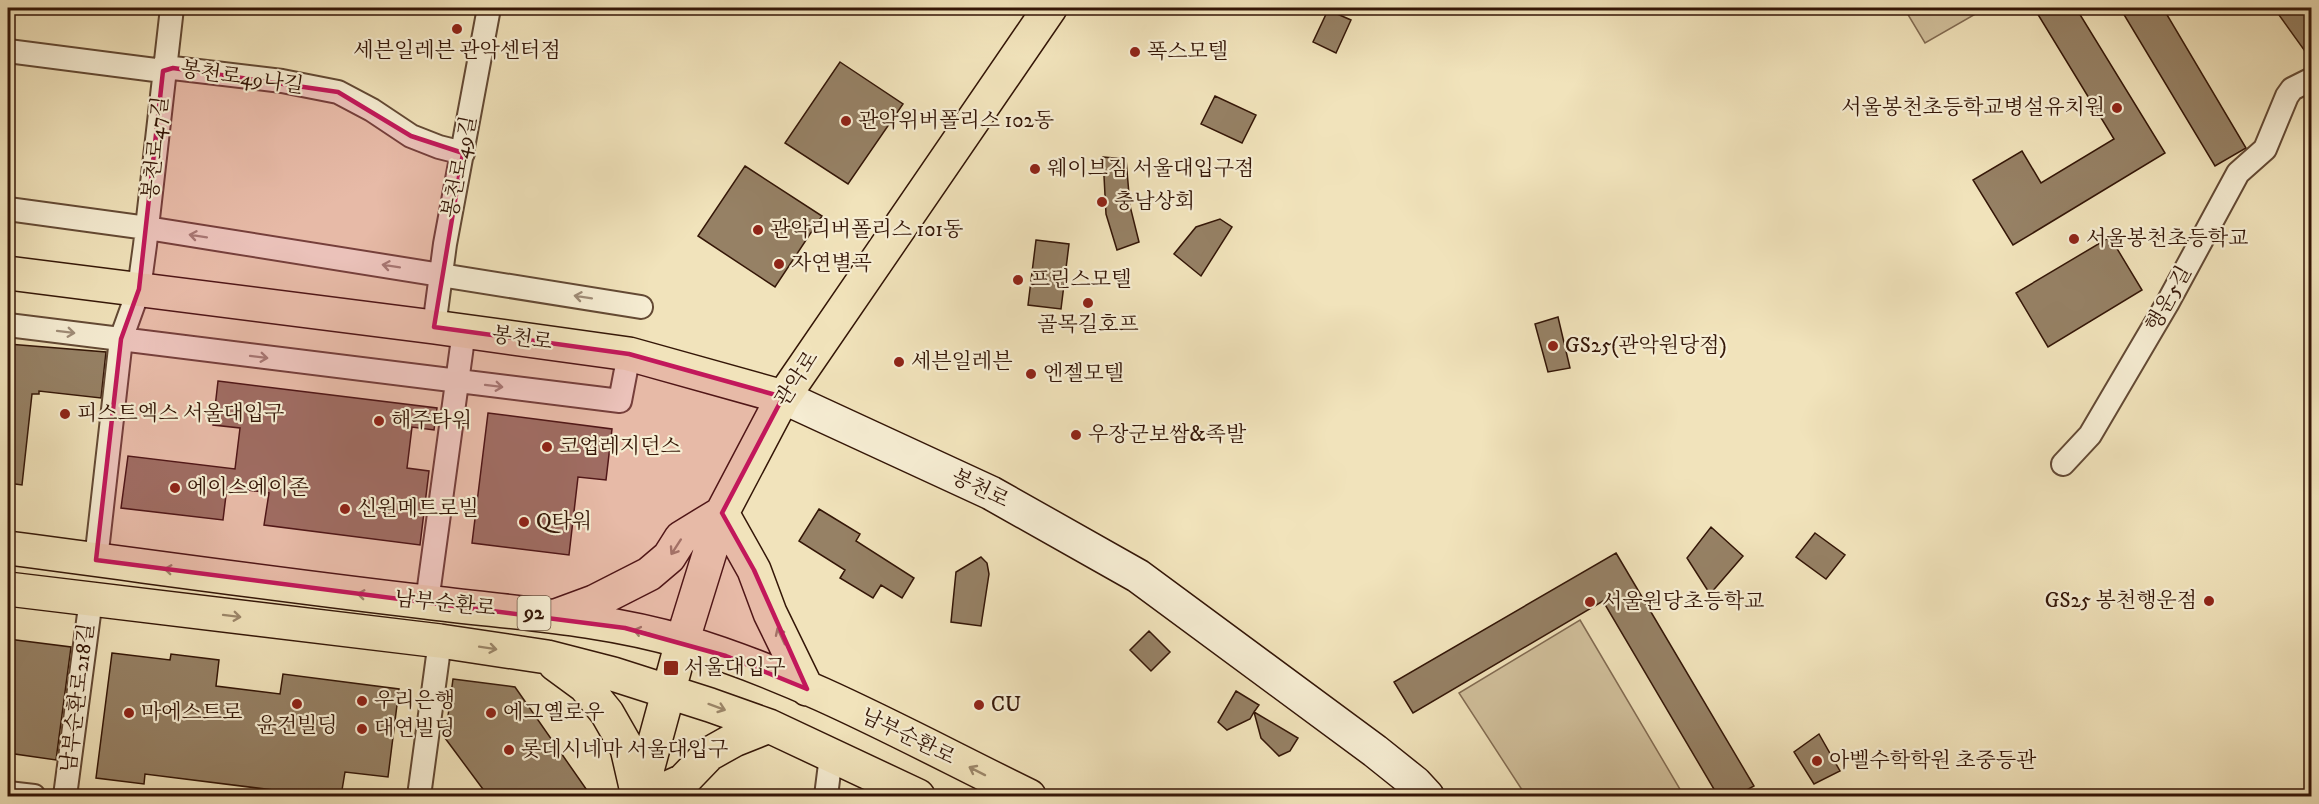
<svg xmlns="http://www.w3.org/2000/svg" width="2319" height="804" font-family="'IM FELL DW Pica','Noto Serif KR',serif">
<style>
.green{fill:#d1c09c;stroke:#826b52;stroke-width:1.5}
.building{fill:#968165;stroke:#341607;stroke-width:1.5}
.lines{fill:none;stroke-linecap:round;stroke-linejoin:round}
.minor-casing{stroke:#634934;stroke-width:26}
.secondary-casing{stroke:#341607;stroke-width:36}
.primary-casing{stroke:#341607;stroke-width:36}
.minor{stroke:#f6edd3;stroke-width:22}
.secondary{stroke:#f6edd3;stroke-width:33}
.primary{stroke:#f1e3bb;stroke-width:33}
.oneway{stroke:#9f8c77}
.oneway2{stroke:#9c876a}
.marked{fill:#c2185b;fill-opacity:0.2;stroke:#c2185b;stroke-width:4.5;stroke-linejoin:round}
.poi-dot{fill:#8f2418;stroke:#f6edd3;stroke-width:2}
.labels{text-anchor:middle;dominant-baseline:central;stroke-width:4.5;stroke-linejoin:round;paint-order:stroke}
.shield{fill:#f6edd3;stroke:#6e5644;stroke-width:1.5}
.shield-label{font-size:20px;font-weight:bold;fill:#341607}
.poi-label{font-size:21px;fill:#341607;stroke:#f6edd3;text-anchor:start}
.street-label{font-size:21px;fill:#341607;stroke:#f6edd3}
</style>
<rect width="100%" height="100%" fill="#f1e3bb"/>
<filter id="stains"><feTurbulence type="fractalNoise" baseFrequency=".00333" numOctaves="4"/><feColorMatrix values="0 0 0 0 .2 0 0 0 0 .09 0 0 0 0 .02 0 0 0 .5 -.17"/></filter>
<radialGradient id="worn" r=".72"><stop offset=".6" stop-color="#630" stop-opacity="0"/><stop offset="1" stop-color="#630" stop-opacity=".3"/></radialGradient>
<path class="green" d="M 1904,8 L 1986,8 L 1925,43 Z
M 1580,620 L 1684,796 L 1526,796 L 1459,693 Z"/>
<path class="building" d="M 2034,8 L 2076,8 L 2165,153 L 2013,245 L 1973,180 L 2022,151 L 2041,183 L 2114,139 Z
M 2120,8 L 2163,8 L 2246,148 L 2215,166 Z
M 2274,8 L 2312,8 L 2312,61 Z
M 1328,10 L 1351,20 L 1336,53 L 1313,42 Z
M 840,62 L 903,104 L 848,184 L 785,143 Z
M 1215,96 L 1256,115 L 1242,143 L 1201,124 Z
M 1103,157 L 1126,159 L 1130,206 L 1139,242 L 1117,250 L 1106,214 Z
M 745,166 L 822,216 L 775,287 L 698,236 Z
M 1220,219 L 1232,227 L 1201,276 L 1174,254 L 1196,227 Z
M 2110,237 L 2142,290 L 2048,347 L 2016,293 Z
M 1036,240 L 1069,244 L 1061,309 L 1028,305 Z
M 1558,317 L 1570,368 L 1548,372 L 1535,324 Z
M 8,344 L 106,352 L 101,398 L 39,391 L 39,394 L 32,394 L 22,485 L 8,483 Z
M 218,381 L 437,408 L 434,430 L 412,427 L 407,468 L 429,471 L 420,545 L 264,525 L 269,493 L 227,487 L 223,520 L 121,508 L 128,456 L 235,469 L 240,428 L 213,425 Z
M 488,413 L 612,429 L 606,480 L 578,477 L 569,555 L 472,543 Z
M 819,509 L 860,534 L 856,541 L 914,578 L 902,598 L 881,585 L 873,598 L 840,578 L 845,570 L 799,541 Z
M 1711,527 L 1743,556 L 1710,594 L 1687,558 Z
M 1815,533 L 1845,555 L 1826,579 L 1796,557 Z
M 1616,553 L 1754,786 L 1736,796 L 1718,796 L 1603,601 L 1413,713 L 1394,682 Z
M 981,557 L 987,563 L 989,574 L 981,626 L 951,622 L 956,572 Z
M 1149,631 L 1170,652 L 1151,671 L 1130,650 Z
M 8,639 L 71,647 L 56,760 L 8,753 L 10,704 L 8,704 Z
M 112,653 L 170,660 L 171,654 L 219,660 L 216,686 L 280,694 L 283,674 L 399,689 L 388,777 L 345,772 L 341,796 L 321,796 L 145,774 L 144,784 L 96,778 Z
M 453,679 L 515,687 L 591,796 L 488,796 L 445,738 Z
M 1236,691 L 1259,705 L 1254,712 L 1298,738 L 1290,751 L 1279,756 L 1261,738 L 1254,712 L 1250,719 L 1227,730 L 1218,722 Z
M 1819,734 L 1840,771 L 1814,784 L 1794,752 Z"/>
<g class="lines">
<defs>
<path id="minor" d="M 8,51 L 163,71 L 173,68 L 282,81 L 338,92 L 372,110 L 411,136 L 439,147 L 463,153
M 8,209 L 147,228 L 641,307
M 8,325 L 620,401 L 629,354
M 434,327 L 445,244 L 489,8
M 2063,464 L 2090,435 L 2167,304 L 2238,173 L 2265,149 L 2287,96 L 2292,89 L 2312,79
M 96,560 L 121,339 L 139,289 L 145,245 L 172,8
M 427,602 L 464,331
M 8,793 L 34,796
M 65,796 L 91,599
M 419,796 L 440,641
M 826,796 L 831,756"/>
<path id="secondary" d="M 783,397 L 991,493 L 1138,576 L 1375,751 L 1415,783 L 1427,796"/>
<path id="primary" d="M 8,273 L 434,327 L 629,354 L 783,397
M 722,513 L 754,570 L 770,613 L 807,689
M 8,548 C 147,566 286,586 426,602 C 512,613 599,617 684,642 C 805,678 916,741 1029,796
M 8,589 L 440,641 L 547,657 L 613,674 L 710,705 L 769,726 L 918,796
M 556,616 L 594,602 L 649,574 L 669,557 L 681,538 L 722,513
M 555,664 L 585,686 L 607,713 L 627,748 L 638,796
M 640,796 L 682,642 L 722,513 L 782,399 L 1050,8
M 650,796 L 683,781 L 709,754 L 734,740 L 769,726"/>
</defs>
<use href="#minor" class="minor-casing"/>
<use href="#secondary" class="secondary-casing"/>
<use href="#primary" class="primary-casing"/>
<use href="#minor" class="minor"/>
<use href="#secondary" class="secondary"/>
<use href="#primary" class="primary"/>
</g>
<defs><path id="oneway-shaft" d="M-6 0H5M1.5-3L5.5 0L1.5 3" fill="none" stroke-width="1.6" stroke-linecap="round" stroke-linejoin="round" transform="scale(1.5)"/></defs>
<g class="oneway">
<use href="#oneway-shaft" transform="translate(198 236) rotate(-171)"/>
<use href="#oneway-shaft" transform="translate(391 266) rotate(-171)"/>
<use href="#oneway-shaft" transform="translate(583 297) rotate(-171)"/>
<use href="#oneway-shaft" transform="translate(66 332) rotate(7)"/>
<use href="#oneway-shaft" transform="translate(259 357) rotate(7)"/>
<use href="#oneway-shaft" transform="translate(494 386) rotate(7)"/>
</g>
<g class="oneway2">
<use href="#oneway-shaft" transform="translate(676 547) rotate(123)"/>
<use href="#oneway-shaft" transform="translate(173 570) rotate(-173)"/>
<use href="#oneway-shaft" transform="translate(366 595) rotate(-173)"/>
<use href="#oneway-shaft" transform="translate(232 616) rotate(7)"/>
<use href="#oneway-shaft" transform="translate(642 632) rotate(-166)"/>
<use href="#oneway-shaft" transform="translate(781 636) rotate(-115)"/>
<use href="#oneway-shaft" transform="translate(488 648) rotate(9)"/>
<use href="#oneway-shaft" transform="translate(717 707) rotate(20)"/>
<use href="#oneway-shaft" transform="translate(977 771) rotate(-153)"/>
</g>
<path class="marked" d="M 173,68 L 338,92 L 411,136 L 463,153 L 434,327 L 629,354 L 783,397 L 722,513 L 754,570 L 807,689 L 726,656 L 625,628 L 96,560 L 121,339 L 139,289 L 163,71 Z"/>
<g class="poi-dot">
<circle cx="457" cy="29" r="6"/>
<circle cx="1135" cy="52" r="6"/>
<circle cx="2117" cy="108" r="6"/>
<circle cx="846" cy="121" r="6"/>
<circle cx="1035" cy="169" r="6"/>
<circle cx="1102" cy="202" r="6"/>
<circle cx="758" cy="230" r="6"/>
<circle cx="2074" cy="239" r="6"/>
<circle cx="779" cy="264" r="6"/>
<circle cx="1018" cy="280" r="6"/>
<circle cx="1088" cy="303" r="6"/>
<circle cx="1553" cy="346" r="6"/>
<circle cx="899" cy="362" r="6"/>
<circle cx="1031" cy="374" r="6"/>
<circle cx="65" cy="414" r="6"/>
<circle cx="379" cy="421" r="6"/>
<circle cx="1076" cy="435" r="6"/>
<circle cx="547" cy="447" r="6"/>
<circle cx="175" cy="488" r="6"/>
<circle cx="345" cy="509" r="6"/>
<circle cx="524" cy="522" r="6"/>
<circle cx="2209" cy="601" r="6"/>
<circle cx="1590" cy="602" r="6"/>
<rect x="663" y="660" width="16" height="16" rx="3"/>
<circle cx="362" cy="701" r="6"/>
<circle cx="297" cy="704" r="6"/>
<circle cx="979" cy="705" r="6"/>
<circle cx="129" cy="713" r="6"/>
<circle cx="491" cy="713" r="6"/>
<circle cx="362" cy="729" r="6"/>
<circle cx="509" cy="750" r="6"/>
<circle cx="1817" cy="761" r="6"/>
</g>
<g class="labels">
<rect class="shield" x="517.5" y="596" width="33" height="34" rx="4.5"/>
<g class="shield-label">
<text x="534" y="613">92</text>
</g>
<g class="poi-label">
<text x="457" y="51" text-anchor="middle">세븐일레븐 관악센터점</text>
<text x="1147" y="52">폭스모텔</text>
<text x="2105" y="108" text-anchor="end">서울봉천초등학교병설유치원</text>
<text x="858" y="121">관악위버폴리스 102동</text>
<text x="1047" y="169">웨이브짐 서울대입구점</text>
<text x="1114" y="202">충남상회</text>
<text x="770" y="230">관악리버폴리스 101동</text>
<text x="2086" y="239">서울봉천초등학교</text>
<text x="791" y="264">자연별곡</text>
<text x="1030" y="280">프린스모텔</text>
<text x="1088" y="325" text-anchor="middle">골목길호프</text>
<text x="1565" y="346">GS25(관악원당점)</text>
<text x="911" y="362">세븐일레븐</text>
<text x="1043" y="374">엔젤모텔</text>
<text x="77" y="414">피스트엑스 서울대입구</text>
<text x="391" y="421">해주타워</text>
<text x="1088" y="435">우장군보쌈&amp;족발</text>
<text x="559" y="447">코업레지던스</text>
<text x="187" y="488">에이스에이존</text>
<text x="357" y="509">신원메트로빌</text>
<text x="536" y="522">Q타워</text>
<text x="2197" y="601" text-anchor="end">GS25 봉천행운점</text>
<text x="1602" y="602">서울원당초등학교</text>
<text x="684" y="668">서울대입구</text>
<text x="374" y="701">우리은행</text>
<text x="991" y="705">CU</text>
<text x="141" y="713">마에스트로</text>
<text x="503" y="713">에그옐로우</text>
<text x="297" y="726" text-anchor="middle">윤건빌딩</text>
<text x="374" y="729">대연빌딩</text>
<text x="521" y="750">롯데시네마 서울대입구</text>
<text x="1829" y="761">아벨수학학원 초중등관</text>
</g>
<g class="street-label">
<text transform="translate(242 78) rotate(8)">봉천로49나길</text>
<text transform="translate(156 148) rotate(-84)">봉천로47길</text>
<text transform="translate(460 167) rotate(-79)">봉천로49길</text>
<text transform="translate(2169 299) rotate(-61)">행운5길</text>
<text transform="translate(522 339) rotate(8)">봉천로</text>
<text transform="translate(797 379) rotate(-57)">관악로</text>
<text transform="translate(980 489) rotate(26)">봉천로</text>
<text transform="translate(445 604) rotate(6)">남부순환로</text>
<text transform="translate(78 698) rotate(-83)">남부순환로218길</text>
<text transform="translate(908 737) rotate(26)">남부순환로</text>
</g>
</g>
<rect width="2319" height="804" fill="none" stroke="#f1e3bb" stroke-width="30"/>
<rect x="9" y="9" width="2301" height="786" fill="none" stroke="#341607" stroke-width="3"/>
<rect x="15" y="15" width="2289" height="774" fill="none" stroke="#341607" stroke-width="1.5"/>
<rect width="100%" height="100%" filter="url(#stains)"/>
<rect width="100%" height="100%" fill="url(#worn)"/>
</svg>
